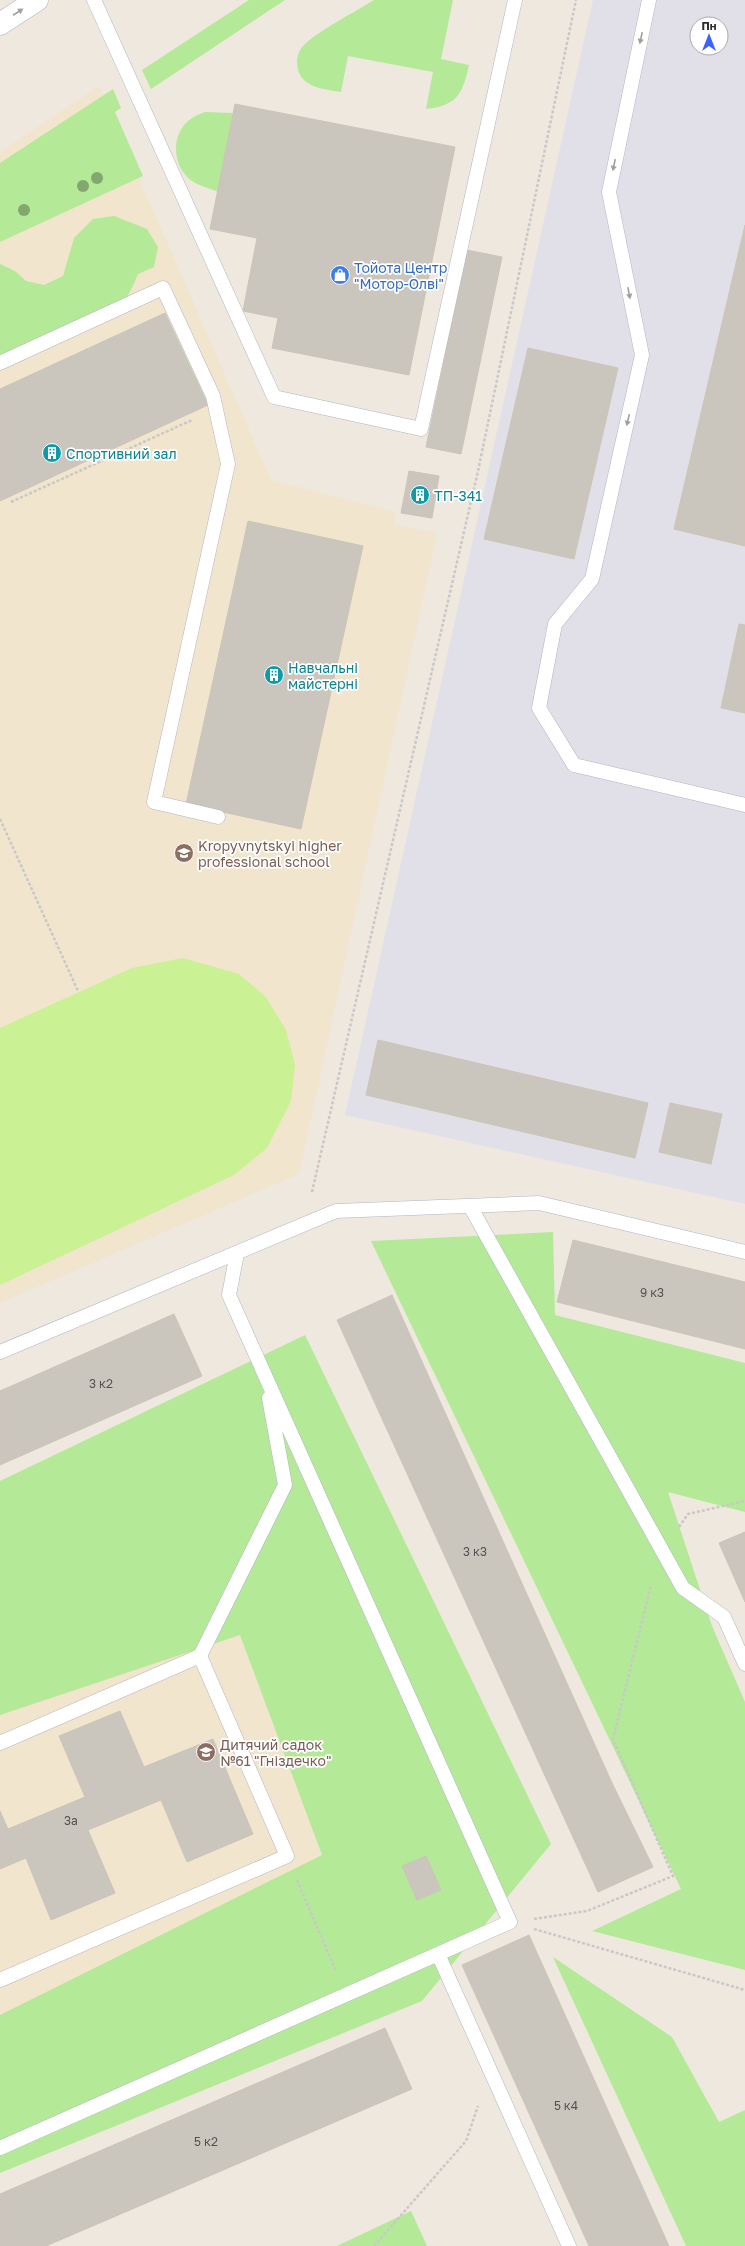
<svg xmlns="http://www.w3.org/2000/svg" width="745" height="2246" font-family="'Golos Text',sans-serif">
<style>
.industrial{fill:#e1dfe7;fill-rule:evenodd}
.education{fill:#f1e5cd}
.green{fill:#b4e997}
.pitch{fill:#caf193}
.building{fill:#cbc6bd;stroke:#cbc4b7}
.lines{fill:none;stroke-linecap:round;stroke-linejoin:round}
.service-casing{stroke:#b2b5c1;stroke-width:15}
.secondary-casing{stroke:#b2b5c1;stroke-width:23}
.path{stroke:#c8c8c8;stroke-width:2.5;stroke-dasharray:3 2;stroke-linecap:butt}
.service{stroke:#fff;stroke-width:14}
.secondary{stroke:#fff;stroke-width:22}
.tree{fill:#82a76f}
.oneway{fill:#a0a0a0}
.labels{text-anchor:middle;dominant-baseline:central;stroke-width:3.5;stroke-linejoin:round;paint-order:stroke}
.number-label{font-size:12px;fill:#545351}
.shop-label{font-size:14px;fill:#366cbe;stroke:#fff;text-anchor:start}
.culture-label{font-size:14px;fill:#0d838f;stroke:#fff;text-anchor:start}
.education-label{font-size:14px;fill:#785e54;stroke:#fff;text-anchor:start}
</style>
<rect width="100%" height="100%" fill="#efe8de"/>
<path class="industrial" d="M 593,0 L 745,0 L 745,1204 L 345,1115 ZM 697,24 L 721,24 L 721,48 L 697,48 Z"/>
<path class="education" d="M 99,86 L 271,480 L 396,512 L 394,524 L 437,533 L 299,1174 L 0,1303 L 0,152 Z
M 291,1483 L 478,1899 L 0,2113 L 0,1606 Z"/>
<path class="green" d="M 249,0 L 285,0 L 151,89 L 142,70 Z
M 374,0 L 453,0 L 441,59 L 469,65 C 463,93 457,106 426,109 L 433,72 L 348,56 L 341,92 C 322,89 297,87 297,62 C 297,56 299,50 304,45 C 318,31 355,12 374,0 Z
M 113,89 L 121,108 L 115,112 L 143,176 L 0,242 L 0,163 Z
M 205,112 L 233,113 L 218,192 C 209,188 199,186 192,181 C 174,168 171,142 184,125 C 190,118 197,115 205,112 Z
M 114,216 L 147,229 L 158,247 L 154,267 L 138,274 C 131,292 122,307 108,319 C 99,327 74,332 62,337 C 42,345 23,369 0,365 L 0,264 L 15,271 L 26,281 L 44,285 L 63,276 L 74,238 L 93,219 Z
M 553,1232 L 555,1315 L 745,1363 L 745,1512 L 668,1492 L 712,1626 L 745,1702 L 745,1970 L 592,1931 L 681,1889 L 371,1241 Z
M 305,1335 L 551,1844 L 422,2001 L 0,2173 L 0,2015 L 322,1855 L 240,1635 L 0,1715 L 0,1481 Z
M 553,1957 L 672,2037 L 719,2122 L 745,2110 L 745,2246 L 686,2246 Z
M 411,2211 L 427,2246 L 337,2246 Z"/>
<path class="pitch" d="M 183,958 L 239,974 L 266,997 L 286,1030 L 295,1065 L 291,1101 L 267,1148 L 234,1175 L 0,1285 L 0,1028 L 132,968 Z"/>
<path class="building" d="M 235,104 L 455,147 L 409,375 L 272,348 L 278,318 L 243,311 L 257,238 L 210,229 Z
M 745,225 L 745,546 L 674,529 Z
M 467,250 L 502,257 L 461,454 L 426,447 Z
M 165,313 L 208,405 L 0,501 L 0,389 Z
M 528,348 L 618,368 L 574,559 L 484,539 Z
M 409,471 L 439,476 L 432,518 L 401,513 Z
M 248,521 L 363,546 L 301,829 L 186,804 Z
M 739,624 L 745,625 L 745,713 L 721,708 Z
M 378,1040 L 648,1103 L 635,1158 L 366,1095 Z
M 670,1103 L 722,1114 L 711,1164 L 659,1152 Z
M 573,1240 L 745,1282 L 745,1349 L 557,1302 Z
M 392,1295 L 612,1783 L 653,1867 L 598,1892 L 337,1320 Z
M 174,1314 L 202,1376 L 0,1465 L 0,1391 Z
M 745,1532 L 745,1602 L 719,1543 Z
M 120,1711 L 144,1767 L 213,1739 L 253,1834 L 187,1862 L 161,1800 L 88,1830 L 115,1893 L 51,1920 L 26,1858 L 0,1869 L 0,1811 L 8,1829 L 85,1797 L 59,1736 Z
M 426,1856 L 441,1890 L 417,1900 L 402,1866 Z
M 529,1935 L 669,2246 L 589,2246 L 462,1965 Z
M 385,2028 L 412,2089 L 46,2246 L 0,2246 L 0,2194 Z"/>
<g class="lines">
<defs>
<path id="service" d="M 94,0 L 274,397 L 421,429 L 515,0
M 649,0 L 609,192 L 642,355 L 592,579 L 555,624 L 539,708 L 574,765 L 745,805
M 0,363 L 163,288 L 213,396 L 228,464 L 154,802 L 218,817
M 470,1206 L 683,1588 L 724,1617 L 745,1664
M 237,1253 L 229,1295 L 510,1922 L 438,1954
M 0,1352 L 336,1211 L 539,1203 L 745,1252
M 200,1656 L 285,1485 L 269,1398
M 0,1743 L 200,1656 L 287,1856 L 0,1980
M 0,2148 L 438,1954 L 569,2246"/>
<path id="secondary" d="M 0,24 L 37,0"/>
</defs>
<use href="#service" class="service-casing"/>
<use href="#secondary" class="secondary-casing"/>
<path class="path" d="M 11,502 L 192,420
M 0,819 L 78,991
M 312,1192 L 478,471 L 576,0
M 679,1527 L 688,1514 L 745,1501
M 297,1880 L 336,1971
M 534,1919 L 587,1911 L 673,1876 L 613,1739 L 651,1585
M 534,1929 L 745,1990
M 374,2246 L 466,2141 L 478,2106"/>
<use href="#service" class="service"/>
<use href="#secondary" class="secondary"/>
</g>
<g class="tree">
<circle cx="97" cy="178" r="6"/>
<circle cx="83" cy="186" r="6"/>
<circle cx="24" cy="210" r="6"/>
</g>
<defs><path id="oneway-solid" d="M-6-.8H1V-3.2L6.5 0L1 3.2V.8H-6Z"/></defs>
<g class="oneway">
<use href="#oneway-solid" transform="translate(18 12) rotate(-33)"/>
<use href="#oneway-solid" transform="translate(641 38) rotate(102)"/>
<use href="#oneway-solid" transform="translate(614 165) rotate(102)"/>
<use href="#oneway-solid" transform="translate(629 293) rotate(79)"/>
<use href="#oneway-solid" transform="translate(628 420) rotate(103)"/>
</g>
<defs>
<symbol id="shop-disc" viewBox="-11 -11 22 22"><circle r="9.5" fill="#3f7fe0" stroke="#fff"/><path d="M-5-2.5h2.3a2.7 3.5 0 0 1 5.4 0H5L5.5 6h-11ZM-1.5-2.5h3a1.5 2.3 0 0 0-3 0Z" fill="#fff"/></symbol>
<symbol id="building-disc" viewBox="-11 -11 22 22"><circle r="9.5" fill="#0f9aa8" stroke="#fff"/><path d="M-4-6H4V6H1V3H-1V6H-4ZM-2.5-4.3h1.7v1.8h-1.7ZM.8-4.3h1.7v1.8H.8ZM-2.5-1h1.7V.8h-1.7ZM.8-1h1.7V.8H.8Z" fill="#fff"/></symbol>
<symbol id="university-disc" viewBox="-11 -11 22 22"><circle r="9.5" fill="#8d6e63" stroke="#fff"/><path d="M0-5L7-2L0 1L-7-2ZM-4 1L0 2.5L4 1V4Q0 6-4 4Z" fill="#fff"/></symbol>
<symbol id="school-disc" viewBox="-11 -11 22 22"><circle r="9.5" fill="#8d6e63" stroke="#fff"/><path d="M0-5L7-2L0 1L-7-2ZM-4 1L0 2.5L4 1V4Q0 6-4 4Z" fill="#fff"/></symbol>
</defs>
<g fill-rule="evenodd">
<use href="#shop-disc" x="329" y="264" width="22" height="22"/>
<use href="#building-disc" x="41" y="442" width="22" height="22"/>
<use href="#building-disc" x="409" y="484" width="22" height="22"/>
<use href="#building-disc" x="263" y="664" width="22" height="22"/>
<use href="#university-disc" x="173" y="842" width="22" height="22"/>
<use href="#school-disc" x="195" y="1741" width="22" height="22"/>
</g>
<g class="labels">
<g class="number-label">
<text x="652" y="1292">9 к3</text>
<text x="101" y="1383">3 к2</text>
<text x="475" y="1551">3 к3</text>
<text x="71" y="1820">3а</text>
<text x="566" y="2105">5 к4</text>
<text x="206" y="2141">5 к2</text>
</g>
<g class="shop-label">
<text x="354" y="267">Тойота Центр<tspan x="354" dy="16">"Мотор-Олві"</tspan></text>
</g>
<g class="culture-label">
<text x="66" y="453">Спортивний зал</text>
<text x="434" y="495">ТП-341</text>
<text x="288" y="667">Навчальні<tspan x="288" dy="16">майстерні</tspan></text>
</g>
<g class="education-label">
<text x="198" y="845">Kropyvnytskyi higher<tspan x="198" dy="16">professional school</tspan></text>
<text x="220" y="1744">Дитячий садок<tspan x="220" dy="16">№61 "Гніздечко"</tspan></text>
</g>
</g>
<g transform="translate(709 36)"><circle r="19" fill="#ffffff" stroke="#ababab"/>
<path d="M0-3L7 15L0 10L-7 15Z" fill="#3b62ff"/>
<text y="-6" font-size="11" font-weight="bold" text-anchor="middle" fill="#2d2d2d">Пн</text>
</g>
</svg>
